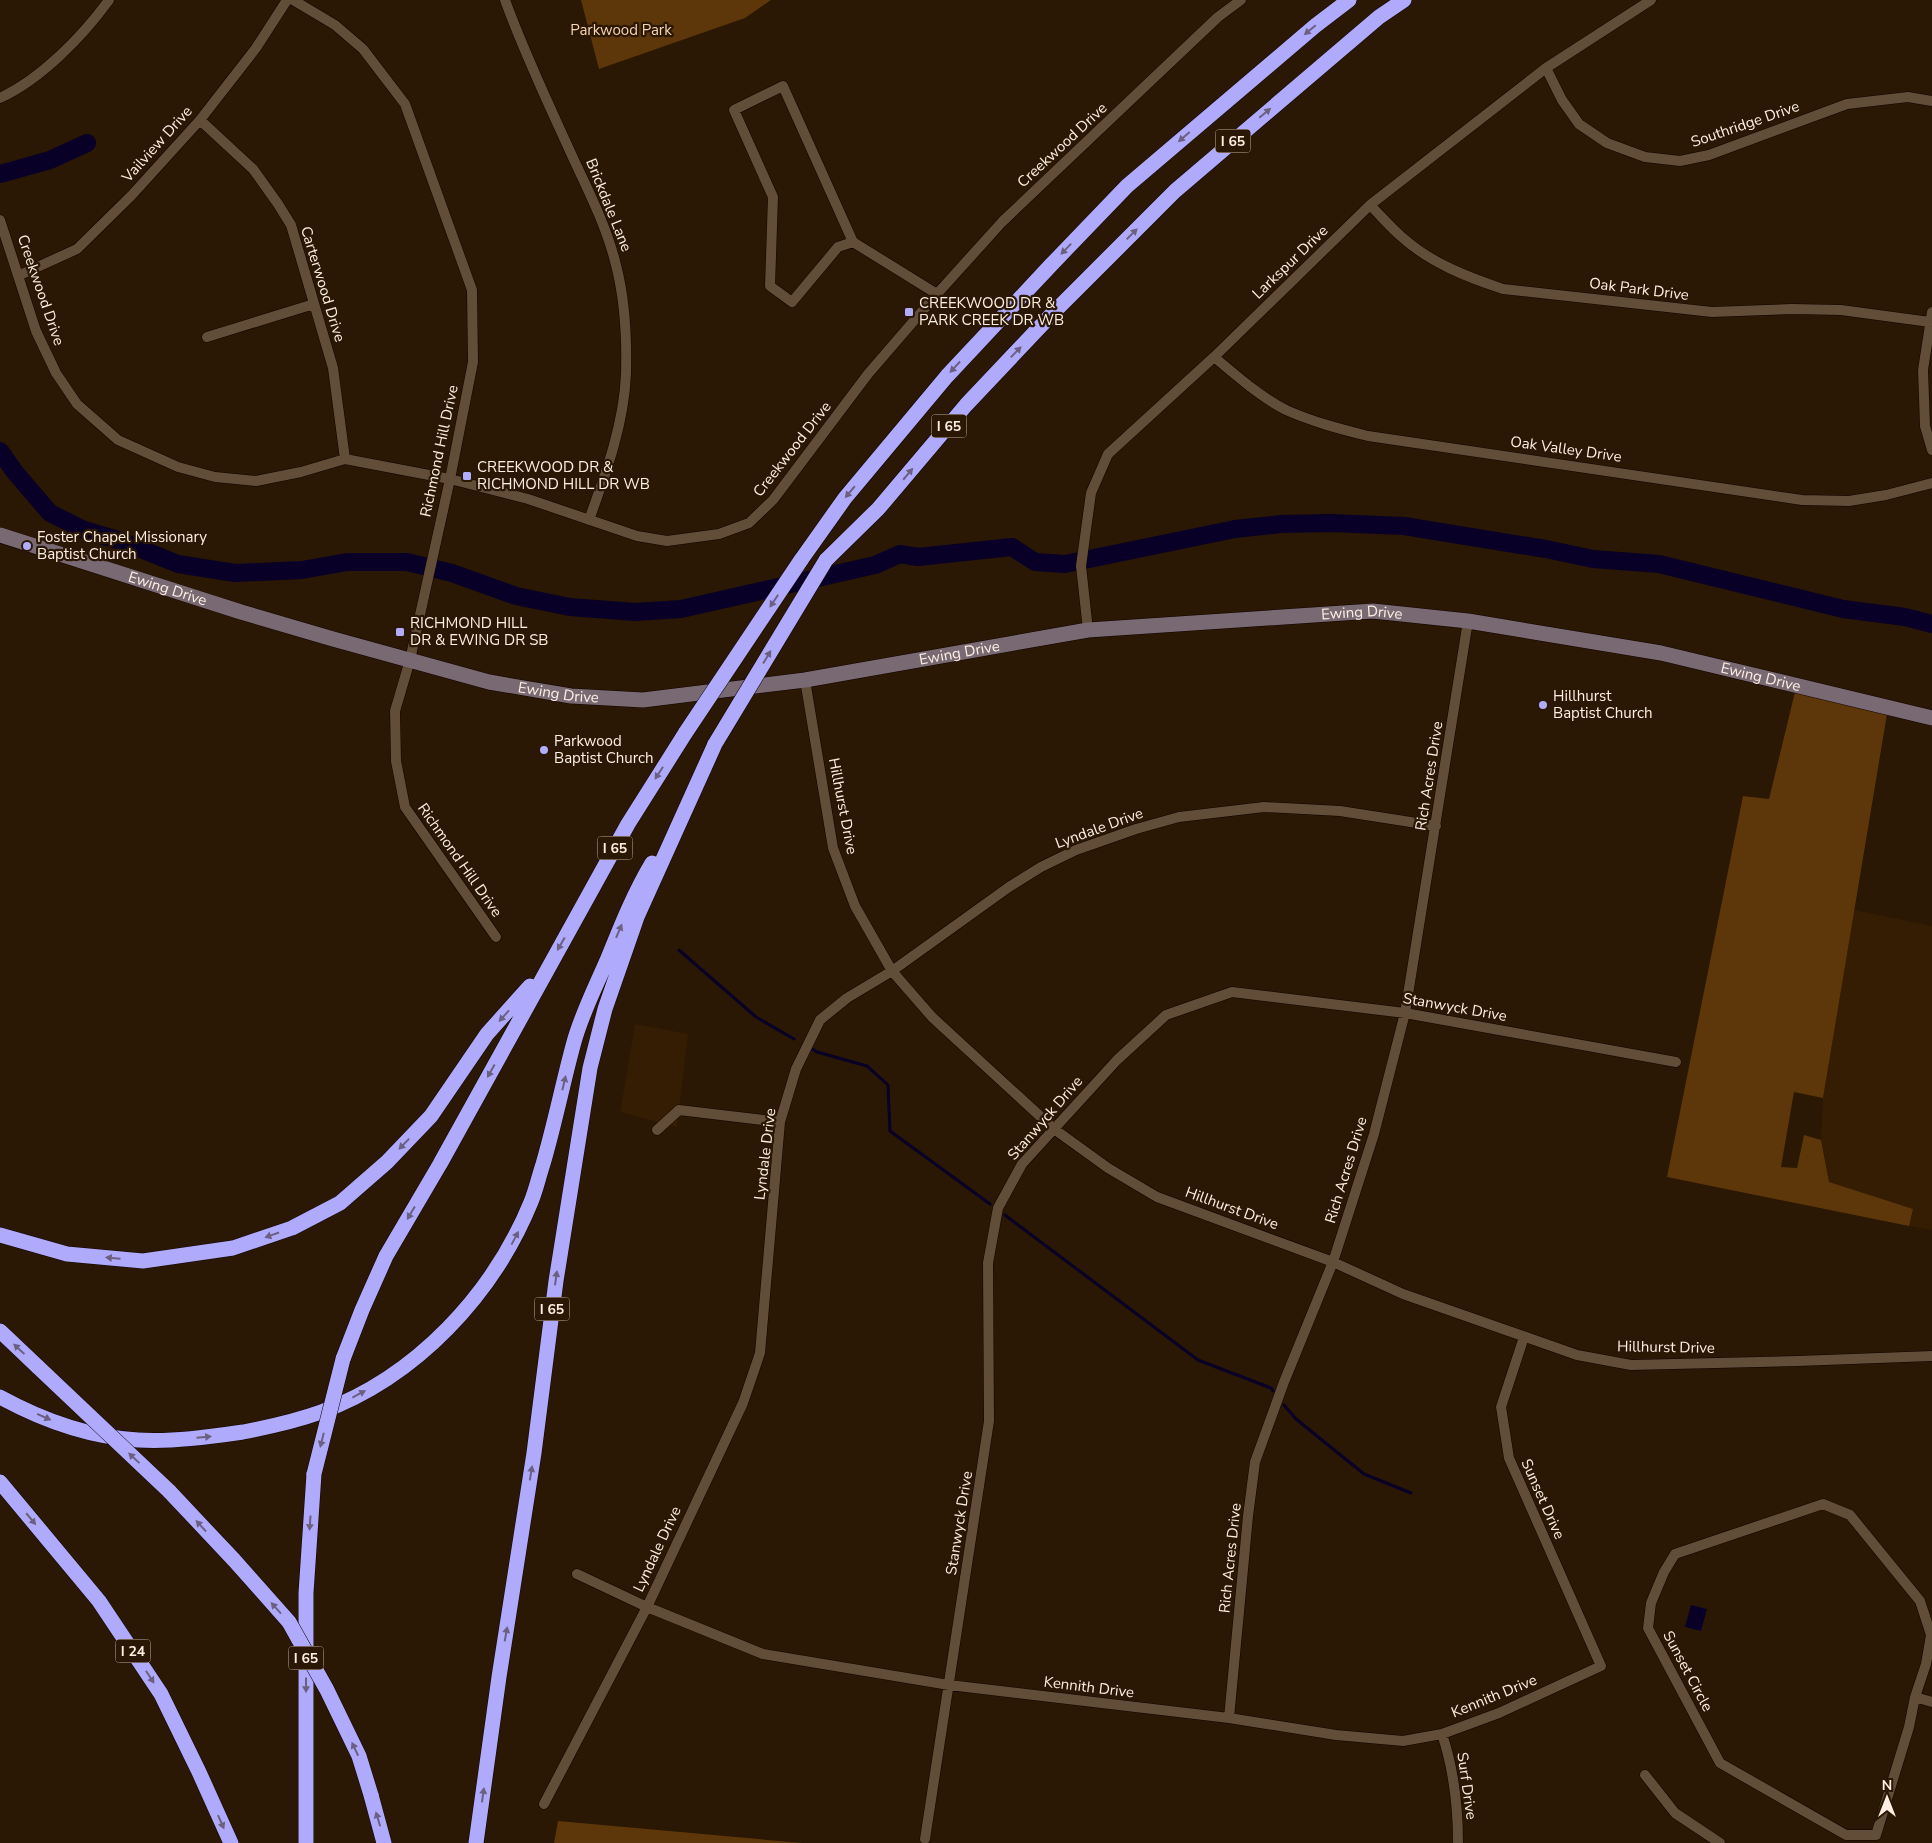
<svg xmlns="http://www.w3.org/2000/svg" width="1932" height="1843" font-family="'Nunito Sans',sans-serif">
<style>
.built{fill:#351d03}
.green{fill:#5d370a}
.water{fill:#080027}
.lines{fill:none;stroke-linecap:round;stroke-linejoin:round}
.stream{stroke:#080027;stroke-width:3}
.river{stroke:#080027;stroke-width:18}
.street-casing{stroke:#110300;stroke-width:11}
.secondary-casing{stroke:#110300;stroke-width:16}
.highway-casing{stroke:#110300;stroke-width:16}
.street{stroke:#624d38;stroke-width:10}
.secondary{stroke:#796973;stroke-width:15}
.highway{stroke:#afaafc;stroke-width:15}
.highway-bridge-casing{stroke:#110300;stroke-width:16;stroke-linecap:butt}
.highway-bridge{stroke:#afaafc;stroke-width:15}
.oneway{fill:#6c6080}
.poi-dot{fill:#b2adfa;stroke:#2a1704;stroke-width:2}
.labels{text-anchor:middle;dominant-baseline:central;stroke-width:4.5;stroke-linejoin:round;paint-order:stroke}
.shield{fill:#2a1704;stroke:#beaea0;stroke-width:1}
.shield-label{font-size:14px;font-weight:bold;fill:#fdefe3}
.park-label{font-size:15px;fill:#f6d4b3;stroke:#2a1704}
.street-label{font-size:15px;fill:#fdefe3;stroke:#2a1704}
.poi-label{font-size:15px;fill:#fdefe3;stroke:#2a1704;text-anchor:start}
</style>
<rect width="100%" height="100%" fill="#2a1704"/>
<path class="built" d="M 1854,910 L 1932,926 L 1932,1230 L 1909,1226 L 1913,1210 L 1829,1182 L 1821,1140 L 1823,1098 Z
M 635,1024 L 688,1034 L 677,1127 L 620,1112 Z"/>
<path class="green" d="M 581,0 L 771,0 L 745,18 L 599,69 Z
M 1795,692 L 1887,714 L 1823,1098 L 1794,1092 L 1781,1167 L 1797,1168 L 1804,1135 L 1821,1140 L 1829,1182 L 1913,1209 L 1909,1226 L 1667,1177 L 1743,796 L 1769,799 Z
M 558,1821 L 802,1843 L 554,1843 Z"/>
<path class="water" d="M 1691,1605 L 1707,1609 L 1701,1631 L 1685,1627 Z"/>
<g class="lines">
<path class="stream" d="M 679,950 L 756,1017 L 794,1039
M 809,1047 L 817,1052 L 867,1066 L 888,1085 L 890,1131 L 990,1204
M 1005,1215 L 1198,1360 L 1271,1388 L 1273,1391
M 1284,1405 L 1296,1419 L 1364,1474 L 1411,1493"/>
<path class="river" d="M 0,174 L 50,160 L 87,143
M 0,451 L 14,471 L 50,513 L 84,530 L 121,541 L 178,564 L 235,573 L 302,570 L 347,562 L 407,562 L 452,573 L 516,596 L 570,607 L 635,612 L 681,609 L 875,565 L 900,554 L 918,557 L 1012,547 L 1035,562 L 1065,564 L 1235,529 L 1281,524 L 1330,523 L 1404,526 L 1546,549 L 1593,559 L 1659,564 L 1843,609 L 1905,617 L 1932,624"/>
<defs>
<path id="street" d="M 293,0 L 335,25 L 363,49 L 405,104 L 472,290 L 473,362 L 450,479 L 410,660 L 395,711 L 396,761 L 405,807 L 496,937
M 505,0 C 525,55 550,107 574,160 C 590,194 607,228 616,265 C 625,300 627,338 626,374 C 624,424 606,473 589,520
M 1546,68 L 1562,100 L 1579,124 L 1607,143 L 1645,157 L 1680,161 L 1709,155 L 1847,104 L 1908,97 L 1932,101
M 0,98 C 41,79 82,37 109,0
M 200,120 L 253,169 L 278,204 L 291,225 L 333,368 L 345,459
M 1370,205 C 1381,216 1391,228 1403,238 C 1431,263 1467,277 1503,289 L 1712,312 L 1792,309 L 1841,310 L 1930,322
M 0,220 L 36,331 L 56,373 L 77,404 L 118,440 L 178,467 L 215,477 L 256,481 L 301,472 L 345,459 L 450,479 L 528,499 L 637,536 L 667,541 L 719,534 L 749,523 L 773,500 L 868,374 L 937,294 L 1002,222 L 1218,17 L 1241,0
M 853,242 L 838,247 L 792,302 L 770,286 L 773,197 L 734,110 L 783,86 L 853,242 L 937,294
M 20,275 L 77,249 L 131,196 L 200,120 L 256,48 L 287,0
M 1932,312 L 1923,370 L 1925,426 L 1932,450
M 207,337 L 314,304
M 1214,357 C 1236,375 1260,397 1286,410 C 1313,422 1340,429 1368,436 L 1802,500 L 1849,501 L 1886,495 L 1932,483
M 1088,630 L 1081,566 L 1091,493 L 1108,454 L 1214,357 L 1370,205 L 1546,68 L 1651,0
M 805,680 L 833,848 L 855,906 L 892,971 L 932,1017 L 1054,1129 L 1108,1168 L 1157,1197 L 1333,1262 L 1403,1294 L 1577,1355 L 1631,1365 L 1798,1361 L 1932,1356
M 657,1130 L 679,1110 L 780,1122
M 1823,1504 L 1850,1515 L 1920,1601 L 1931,1635 L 1926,1664 L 1915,1697 L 1909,1727 L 1876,1835 L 1846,1835 L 1720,1763 L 1648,1628 L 1651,1603 L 1664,1572 L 1675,1554 Z
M 577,1574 L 647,1607 L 763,1654 L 949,1685 L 1229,1718 L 1336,1735 L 1403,1741 L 1442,1734 L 1499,1713 L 1601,1666 L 1509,1458 L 1501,1407 L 1524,1337
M 1915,1697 L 1932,1702
M 1229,1718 L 1248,1516 L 1255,1462 L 1284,1382 L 1333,1262 L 1374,1134 L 1405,1013 L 1468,621
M 1442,1734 C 1453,1767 1458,1808 1458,1843
M 1645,1775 L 1675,1813 L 1720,1843
M 544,1804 L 647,1607 L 743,1403 L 760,1353 L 780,1122 L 796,1069 L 820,1020 L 847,998 L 892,971 L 1009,887 L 1041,867 L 1076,850 L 1136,829 L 1179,817 L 1264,807 L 1340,811 L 1436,826
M 925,1839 L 989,1421 L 988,1263 L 998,1208 L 1022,1164 L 1117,1060 L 1166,1015 L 1232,992 L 1405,1013 L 1676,1062"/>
<g id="secondary">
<path id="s1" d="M 0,535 L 241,612 L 333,639 L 489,682 L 571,696 L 643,700 L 805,680 L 1088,630 L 1373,611 L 1468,621 L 1661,653 L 1932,718"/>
</g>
<path id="highway" d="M 801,560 L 845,498 L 947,376 L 1051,265 L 1127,186 L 1315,26 L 1349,0
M 826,560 L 878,509 L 966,405 L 1052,314 L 1175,191 L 1379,17 L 1404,0
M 0,1235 L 67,1254 L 143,1261 L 233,1248 L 292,1228 L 340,1203 L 387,1162 L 431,1116 L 487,1034 L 530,986
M 0,1331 L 38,1367
M 343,1359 L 362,1310 L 386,1256 L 440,1164 L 628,824 L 686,732
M 0,1397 C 42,1420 90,1437 138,1440 C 172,1442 209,1437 243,1432 C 269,1427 296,1421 321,1412 C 416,1377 493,1295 531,1202 C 536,1190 539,1176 543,1164 C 555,1123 563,1082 574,1042 C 582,1013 596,986 608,958 C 621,926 634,893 652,863
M 0,1482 L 99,1601 L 161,1694 L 199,1772 L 231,1843
M 169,1491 L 234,1560
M 371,1795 L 384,1843
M 306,1843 L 306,1593 L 314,1474
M 476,1843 L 499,1677 L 534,1453 L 556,1281 L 590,1068 L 605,1009 L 637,917 L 715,744"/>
</defs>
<use href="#street" class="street-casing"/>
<use href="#secondary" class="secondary-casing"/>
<use href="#highway" class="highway-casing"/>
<use href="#street" class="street"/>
<use href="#secondary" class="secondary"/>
<use href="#highway" class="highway"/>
<defs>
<path id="highway-bridge" d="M 686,732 L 801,560
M 715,744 L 826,560
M 38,1367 L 169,1491
M 314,1474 L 343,1359
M 234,1560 L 289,1622 L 327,1690 L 359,1756 L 371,1795"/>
</defs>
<use href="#highway-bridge" class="highway-bridge-casing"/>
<use href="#highway-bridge" class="highway-bridge"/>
</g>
<defs><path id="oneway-solid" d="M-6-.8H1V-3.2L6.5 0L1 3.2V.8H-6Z" transform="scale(1.25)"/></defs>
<g class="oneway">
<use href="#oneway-solid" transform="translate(1310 30) rotate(140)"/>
<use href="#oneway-solid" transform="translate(1265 113) rotate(-40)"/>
<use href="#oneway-solid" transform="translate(1184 137) rotate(139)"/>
<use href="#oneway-solid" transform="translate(1132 234) rotate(-45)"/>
<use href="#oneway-solid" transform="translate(1066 249) rotate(134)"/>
<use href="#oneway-solid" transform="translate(1016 352) rotate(-46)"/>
<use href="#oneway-solid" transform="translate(955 367) rotate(133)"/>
<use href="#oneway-solid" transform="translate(908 474) rotate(-50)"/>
<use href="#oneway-solid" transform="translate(850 492) rotate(130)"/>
<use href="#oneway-solid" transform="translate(774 601) rotate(124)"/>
<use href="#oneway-solid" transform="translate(767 657) rotate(-59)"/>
<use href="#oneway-solid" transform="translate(659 773) rotate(123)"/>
<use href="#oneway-solid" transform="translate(619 931) rotate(-67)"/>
<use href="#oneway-solid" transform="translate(561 944) rotate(120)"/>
<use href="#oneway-solid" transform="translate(504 1016) rotate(132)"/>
<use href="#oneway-solid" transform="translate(491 1071) rotate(119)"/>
<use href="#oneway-solid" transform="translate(564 1083) rotate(-77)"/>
<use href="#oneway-solid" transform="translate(404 1144) rotate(134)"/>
<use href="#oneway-solid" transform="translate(411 1213) rotate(121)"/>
<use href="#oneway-solid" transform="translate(272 1235) rotate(161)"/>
<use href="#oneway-solid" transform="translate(515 1238) rotate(-62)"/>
<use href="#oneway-solid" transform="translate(113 1258) rotate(-175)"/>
<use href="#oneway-solid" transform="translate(556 1278) rotate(-82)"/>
<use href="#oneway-solid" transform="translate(19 1349) rotate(-137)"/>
<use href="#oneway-solid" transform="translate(359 1394) rotate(-28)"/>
<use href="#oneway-solid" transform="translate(44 1417) rotate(24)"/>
<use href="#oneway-solid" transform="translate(204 1437) rotate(-5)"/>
<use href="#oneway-solid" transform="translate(322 1440) rotate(104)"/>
<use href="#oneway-solid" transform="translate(134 1458) rotate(-137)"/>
<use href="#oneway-solid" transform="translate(531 1473) rotate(-81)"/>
<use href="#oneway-solid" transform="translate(31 1519) rotate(50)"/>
<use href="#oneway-solid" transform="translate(310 1523) rotate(94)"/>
<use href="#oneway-solid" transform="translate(201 1526) rotate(-133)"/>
<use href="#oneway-solid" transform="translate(276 1608) rotate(-132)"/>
<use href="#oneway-solid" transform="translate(506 1634) rotate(-80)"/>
<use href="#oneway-solid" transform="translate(150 1677) rotate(57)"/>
<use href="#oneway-solid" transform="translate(306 1685) rotate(90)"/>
<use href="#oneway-solid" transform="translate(355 1749) rotate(-115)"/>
<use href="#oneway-solid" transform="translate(483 1795) rotate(-82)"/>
<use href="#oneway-solid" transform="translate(378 1819) rotate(-107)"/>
<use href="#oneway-solid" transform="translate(221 1822) rotate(66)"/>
</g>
<g class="poi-dot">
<rect x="904" y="307" width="10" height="10" rx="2.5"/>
<rect x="462" y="471" width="10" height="10" rx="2.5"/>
<circle cx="27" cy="546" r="5"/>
<rect x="395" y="627" width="10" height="10" rx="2.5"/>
<circle cx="1543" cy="705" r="5"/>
<circle cx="544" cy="750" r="5"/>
</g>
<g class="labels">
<g class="shield">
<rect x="1215.5" y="129.5" width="35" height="23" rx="4"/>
<rect x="931.5" y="414.5" width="35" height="23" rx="4"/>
<rect x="597.5" y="836.5" width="35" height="23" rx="4"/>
<rect x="534.5" y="1297.5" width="35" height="23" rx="4"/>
<rect x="115.5" y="1639.5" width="35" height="23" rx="4"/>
<rect x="288.5" y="1646.5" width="35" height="23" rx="4"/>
</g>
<g class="shield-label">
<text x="1233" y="141">I 65</text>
<text x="949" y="426">I 65</text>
<text x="615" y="848">I 65</text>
<text x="552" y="1309">I 65</text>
<text x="133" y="1651">I 24</text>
<text x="306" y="1658">I 65</text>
</g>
<g class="park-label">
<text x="621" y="30">Parkwood Park</text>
</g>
<g class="street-label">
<text transform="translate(1745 124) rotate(-19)">Southridge Drive</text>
<text transform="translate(157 144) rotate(-48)">Vailview Drive</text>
<text transform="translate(1062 145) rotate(-43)">Creekwood Drive</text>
<text transform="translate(609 205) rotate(68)">Brickdale Lane</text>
<text transform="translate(1290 262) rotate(-44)">Larkspur Drive</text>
<text transform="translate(323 284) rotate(73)">Carterwood Drive</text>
<text transform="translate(1639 289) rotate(7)">Oak Park Drive</text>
<text transform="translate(41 290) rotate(71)">Creekwood Drive</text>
<text transform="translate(792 449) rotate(-52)">Creekwood Drive</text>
<text transform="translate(1566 449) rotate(8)">Oak Valley Drive</text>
<text transform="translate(439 451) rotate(-78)">Richmond Hill Drive</text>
<text stroke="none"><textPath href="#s1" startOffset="176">Ewing Drive</textPath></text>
<text stroke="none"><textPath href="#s1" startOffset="1391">Ewing Drive</textPath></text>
<text stroke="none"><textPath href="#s1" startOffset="986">Ewing Drive</textPath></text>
<text stroke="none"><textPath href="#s1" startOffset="1796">Ewing Drive</textPath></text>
<text stroke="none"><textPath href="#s1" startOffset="581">Ewing Drive</textPath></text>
<text transform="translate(1429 776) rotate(-81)">Rich Acres Drive</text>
<text transform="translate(843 806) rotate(79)">Hillhurst Drive</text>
<text transform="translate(1099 828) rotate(-20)">Lyndale Drive</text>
<text transform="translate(460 860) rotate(55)">Richmond Hill Drive</text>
<text transform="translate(1455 1007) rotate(10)">Stanwyck Drive</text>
<text transform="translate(1045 1118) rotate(-49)">Stanwyck Drive</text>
<text transform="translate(765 1154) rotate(-83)">Lyndale Drive</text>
<text transform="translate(1346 1170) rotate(-73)">Rich Acres Drive</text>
<text transform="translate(1232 1208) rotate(20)">Hillhurst Drive</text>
<text transform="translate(1666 1347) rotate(1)">Hillhurst Drive</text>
<text transform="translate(1543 1499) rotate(66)">Sunset Drive</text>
<text transform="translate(959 1523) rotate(-81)">Stanwyck Drive</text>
<text transform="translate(657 1549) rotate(-65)">Lyndale Drive</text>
<text transform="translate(1230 1558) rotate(-84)">Rich Acres Drive</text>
<text transform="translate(1688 1671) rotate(62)">Sunset Circle</text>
<text transform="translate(1089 1687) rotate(7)">Kennith Drive</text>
<text transform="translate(1494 1696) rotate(-22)">Kennith Drive</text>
<text transform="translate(1467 1786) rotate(82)">Surf Drive</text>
</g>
<g class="poi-label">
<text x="919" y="303">CREEKWOOD DR &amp;<tspan x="919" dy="17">PARK CREEK DR WB</tspan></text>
<text x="477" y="467">CREEKWOOD DR &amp;<tspan x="477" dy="17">RICHMOND HILL DR WB</tspan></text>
<text x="37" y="537">Foster Chapel Missionary<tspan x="37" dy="17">Baptist Church</tspan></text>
<text x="410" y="623">RICHMOND HILL<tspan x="410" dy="17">DR &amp; EWING DR SB</tspan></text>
<text x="1553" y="696">Hillhurst<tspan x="1553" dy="17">Baptist Church</tspan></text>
<text x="554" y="741">Parkwood<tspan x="554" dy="17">Baptist Church</tspan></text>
</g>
</g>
<g transform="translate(1887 1798)" stroke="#2a1704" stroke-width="4" paint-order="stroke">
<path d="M0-4L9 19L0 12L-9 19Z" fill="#fdefe3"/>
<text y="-8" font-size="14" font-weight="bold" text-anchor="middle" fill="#fdefe3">N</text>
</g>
</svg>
